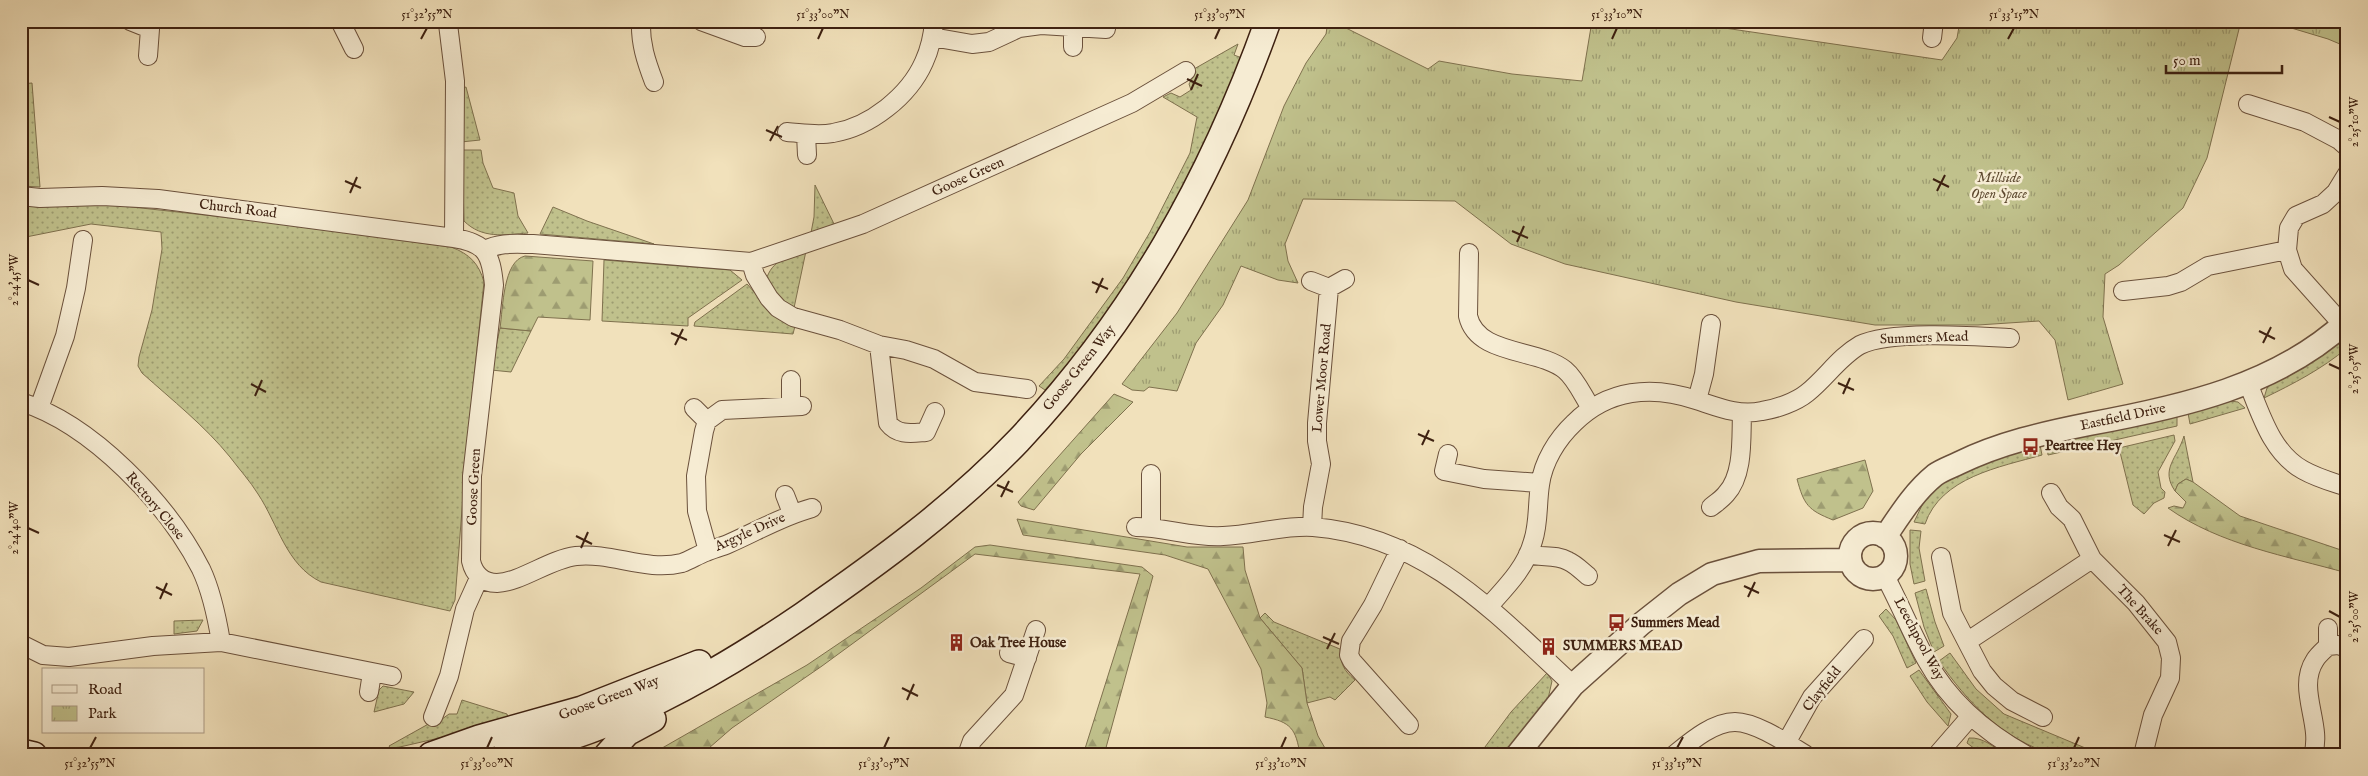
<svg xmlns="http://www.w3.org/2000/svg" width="2368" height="776" font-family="'IM FELL English',serif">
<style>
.grass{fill:url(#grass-dots);stroke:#7f714e}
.forest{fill:url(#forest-firs);stroke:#7f714e}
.park{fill:url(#park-tufts);stroke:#7f714e}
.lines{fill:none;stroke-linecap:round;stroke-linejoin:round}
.minor-casing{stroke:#6b513c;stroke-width:20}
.tertiary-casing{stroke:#6b513c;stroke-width:25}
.secondary-casing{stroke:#3e2111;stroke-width:28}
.minor{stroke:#f6ecd3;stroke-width:18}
.tertiary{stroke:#f6ecd3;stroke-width:22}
.secondary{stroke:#f6ecd3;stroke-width:25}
.ticks{fill:none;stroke:#3e2111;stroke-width:2}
.labels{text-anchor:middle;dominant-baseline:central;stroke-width:5;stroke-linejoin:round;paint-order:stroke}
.street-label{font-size:14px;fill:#3e2111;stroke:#f6ecd3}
.park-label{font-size:14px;font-style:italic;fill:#5e4930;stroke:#f6ecd3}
.poi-label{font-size:14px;font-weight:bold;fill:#3e2111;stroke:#f6ecd3;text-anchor:start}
.neatline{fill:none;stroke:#3e2111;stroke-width:2}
.ticks-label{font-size:12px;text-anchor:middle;fill:#3e2111}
</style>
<defs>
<pattern id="grass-dots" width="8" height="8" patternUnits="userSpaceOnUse" patternTransform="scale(1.25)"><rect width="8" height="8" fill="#c0c18c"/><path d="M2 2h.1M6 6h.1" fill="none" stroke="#9d9c71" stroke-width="1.8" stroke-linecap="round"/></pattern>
<pattern id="forest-firs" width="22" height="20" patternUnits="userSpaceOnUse" patternTransform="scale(1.25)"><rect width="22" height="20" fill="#c0c18c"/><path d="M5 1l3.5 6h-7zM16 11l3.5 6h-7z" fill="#9d9c71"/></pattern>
<pattern id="park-tufts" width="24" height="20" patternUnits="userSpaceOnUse" patternTransform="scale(1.25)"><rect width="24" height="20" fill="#c0c18c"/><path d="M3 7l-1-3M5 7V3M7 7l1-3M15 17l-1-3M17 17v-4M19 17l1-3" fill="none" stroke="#9d9c71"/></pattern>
</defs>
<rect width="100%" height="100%" fill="#f1e1bb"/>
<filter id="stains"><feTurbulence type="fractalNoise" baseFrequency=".004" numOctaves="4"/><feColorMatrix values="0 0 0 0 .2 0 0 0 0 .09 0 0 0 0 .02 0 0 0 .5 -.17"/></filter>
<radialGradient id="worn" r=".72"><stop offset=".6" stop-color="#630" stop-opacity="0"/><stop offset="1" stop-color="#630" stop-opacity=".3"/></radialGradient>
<path class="grass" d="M 1238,44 L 1234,55 L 1242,58 L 1199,157 L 1131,284 L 1069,363 L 1045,390 L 1039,386 L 1064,359 L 1123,278 L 1150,232 L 1190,153 L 1197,117 L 1163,97 L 1171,93 L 1180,97 L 1191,90 L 1189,84 L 1196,72 L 1194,69 Z
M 32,83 L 40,187 L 21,186 L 21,84 Z
M 466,87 L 480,140 L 461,142 L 459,89 Z
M 462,150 L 481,150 L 483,163 L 493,188 L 514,193 L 518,216 L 528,233 C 504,235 482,239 464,221 Z
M 815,185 L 836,228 L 810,238 L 814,217 Z
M 105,204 L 250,220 L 451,247 C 470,254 479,264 484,282 L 467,445 L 455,600 L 450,611 L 321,582 C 286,565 278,524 258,494 C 250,481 239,469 230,457 C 205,426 172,400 142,373 L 138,366 L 139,357 L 152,310 L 162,249 L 161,232 L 91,224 L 26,237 L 21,241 L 21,205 L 38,207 Z
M 553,207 L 587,221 L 654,244 L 540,234 Z
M 806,251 L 794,308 L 783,304 L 766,280 C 772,260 788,256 806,251 Z
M 604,260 L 730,270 L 742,280 L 688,318 L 688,326 L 602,321 Z
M 747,284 L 771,311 L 795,326 L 793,334 L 694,326 L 695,322 Z
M 500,328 L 531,331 L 511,372 L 491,370 Z
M 2347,334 L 2347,348 C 2322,369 2293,384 2264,398 L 2267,388 L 2273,382 Z
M 2230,401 L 2238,402 L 2245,408 L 2190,424 L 2188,413 Z
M 2177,416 L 2177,426 L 2048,455 L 2047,444 Z
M 2174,435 L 2175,441 L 2158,472 L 2161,488 L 2165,492 L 2164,498 L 2154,503 L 2144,514 L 2133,505 L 2119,448 Z
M 2184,436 L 2193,482 L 2186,479 L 2178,484 L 2175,491 C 2160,469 2177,459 2184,436 Z
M 2040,445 L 2042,455 C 2000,467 1941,477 1925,524 L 1914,522 L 1926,497 L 1936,487 L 1989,459 Z
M 1910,530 L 1921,531 L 1919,548 L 1925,581 L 1914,584 L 1910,564 Z
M 1926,589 L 1935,622 L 1944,646 L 1934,652 L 1924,627 L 1915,593 Z
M 1886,609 L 1896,620 L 1916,663 L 1907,668 L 1893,636 L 1879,616 Z
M 1265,613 L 1274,622 L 1340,649 C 1341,664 1343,670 1355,680 L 1335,700 L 1330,697 L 1307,703 L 1302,668 L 1260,618 Z
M 203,620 L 197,631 L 174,634 L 174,621 Z
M 1950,653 L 1976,689 L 2004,714 L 2102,755 C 2087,755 2067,758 2053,754 C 2003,740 1967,702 1939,661 Z
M 1919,670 L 1951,714 L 1948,726 L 1927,702 L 1910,676 Z
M 1547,673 L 1552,681 L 1548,699 L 1504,755 L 1479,755 L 1511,712 Z
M 383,686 L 414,692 L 404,704 L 374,712 L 379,690 Z
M 462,700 L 507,714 L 509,722 L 391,749 L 389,746 L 432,722 L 438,722 L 449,714 L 457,714 Z
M 1969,738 C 1983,737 1994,747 2005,755 L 1983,755 L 1967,743 Z"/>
<path class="forest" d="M 525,256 L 593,261 L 590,320 L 538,317 L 531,331 L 500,328 C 503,308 503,261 525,256 Z
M 1114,394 L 1133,402 L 1081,454 L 1034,510 L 1021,506 L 1018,502 Z
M 1865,460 L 1873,491 L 1863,508 L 1833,520 C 1808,510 1804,505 1797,479 Z
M 2186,479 L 2193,482 L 2240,516 L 2347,552 L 2347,573 C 2287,556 2220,545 2168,508 L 2174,506 L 2183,508 L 2186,502 L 2175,491 L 2178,484 Z
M 1017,519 L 1187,547 L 1243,547 L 1245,570 L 1260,618 L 1302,668 L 1307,703 L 1318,736 L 1329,755 L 1300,755 C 1296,729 1291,722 1265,717 L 1267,703 L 1261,669 L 1208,569 L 1165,555 L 1023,535 Z
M 990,545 L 1142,567 L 1153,576 L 1104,755 L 1083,755 L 1140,574 L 975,554 L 822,666 L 732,728 L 709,748 L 706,755 L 650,755 L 807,665 L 921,588 L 975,547 Z"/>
<path class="park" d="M 1328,21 L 1332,21 L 1428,69 L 1439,61 L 1512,74 L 1582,81 L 1592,21 L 1677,21 L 1942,60 L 1957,38 L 1960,21 L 2241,21 L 2207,158 L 2183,208 L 2119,265 L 2105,274 L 2103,317 L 2123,384 L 2068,400 L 2055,340 L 2039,321 L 1978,325 L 1875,325 L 1736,302 L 1565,264 L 1511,244 L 1455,201 L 1303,199 L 1285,244 L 1288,261 L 1298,283 L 1278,280 L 1241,266 L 1223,305 L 1196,343 L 1177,391 L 1149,387 L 1144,391 L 1132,390 L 1122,384 L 1177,313 L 1248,200 L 1284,106 L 1306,63 L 1326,34 Z
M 2268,21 L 2347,21 L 2347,47 L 2328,39 Z"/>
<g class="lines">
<defs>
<path id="minor" d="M 130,21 L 150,29 L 148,56
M 340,21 L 354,49
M 641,21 C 640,43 646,61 654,82
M 701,21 L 745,37 L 756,37
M 448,24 L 455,81 L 454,238
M 932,37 L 972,44 L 989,42 L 1019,28 L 1041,25 L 1106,29
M 1932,38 L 1934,21
M 1073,47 L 1073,27
M 2248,104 L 2305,122 L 2339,140 L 2347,147
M 787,132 C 802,133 818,136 833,133 C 870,127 909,96 924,62 C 930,49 933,35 934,21
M 806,134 L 807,155
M 21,196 L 40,198 L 102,196 L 158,199 L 454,238 C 486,243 491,254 494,285 L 472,476 L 471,561 C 474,574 482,583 497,583 C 521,582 550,559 576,556 C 612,552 646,572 682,563 C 690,560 698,555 706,552 C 713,549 721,547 728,544 C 756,532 782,516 812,508
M 485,250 C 500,242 516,244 533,244 L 751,262 L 863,224 L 1132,103 L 1186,71
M 1469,253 L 1468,316 C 1477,356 1538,348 1565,370 C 1576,379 1583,396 1591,408
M 751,262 L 755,275 L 769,298 L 778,308 L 793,317 L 840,330 L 879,345 L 906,350 L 934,359 L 975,382 L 1027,389
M 1311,281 L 1329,288 L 1345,279
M 2123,291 L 2168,286 L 2181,282 L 2208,266 L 2287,250
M 2343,325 L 2293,269 L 2287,250 L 2289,228 L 2296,216 L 2323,204 L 2336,192 L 2347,174
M 879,345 L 888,423 C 898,436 912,433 926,432 L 935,412
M 791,380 L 791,406
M 2248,383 C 2261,415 2272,453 2303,470 C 2317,478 2332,482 2347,487
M 1697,400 L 1704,374 L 1711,324
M 21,402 C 92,424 168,504 201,569 C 212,592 217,618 221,642
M 39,408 L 65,336 L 76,288 L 83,240
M 694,408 L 707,421
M 1448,454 L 1444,471 L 1484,479 L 1540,483
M 1151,474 L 1151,527
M 2051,493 L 2059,507 L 2072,519 L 2092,559 L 2136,603 L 2167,642 L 2171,658 L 2170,678 L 2153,715 L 2143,755
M 785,495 L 792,513
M 1711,507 C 1716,503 1722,499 1726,494 C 1744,475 1741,438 1742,413
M 1136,527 C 1165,527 1193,538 1223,536 C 1253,535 1283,525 1313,527 C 1426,536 1495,613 1573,685
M 1312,527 L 1313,507 L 1321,464 L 1317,441 L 1317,423 L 1329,288
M 1400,549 L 1373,605 L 1351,641 L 1349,655 L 1352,661 L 1409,725
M 708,551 L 697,511 L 696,476 L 704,431 L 707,421 L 722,410 L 802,406
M 1528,554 C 1541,558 1556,554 1568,561 C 1575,564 1582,571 1588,576
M 1941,557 L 1952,613 L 1982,671 L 1994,686 L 2012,701 L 2043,717
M 1885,576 C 1900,604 1912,634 1927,661 C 1950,703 1985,732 2026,755
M 1489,606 C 1507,586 1526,567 1533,541 C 1539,523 1537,504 1540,485 C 1543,462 1557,439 1574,423 C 1608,389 1652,385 1696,400 C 1718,407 1738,416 1762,411 C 1776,409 1796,402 1807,393 C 1826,378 1839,357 1860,345 C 1889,330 1976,336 2010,338
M 1968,641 L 2092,559
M 21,644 L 43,655 L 69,657 L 153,646 L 221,642 L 392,676
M 2328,646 L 2338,645 L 2347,648
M 1009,653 L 1027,658
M 369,692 L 372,673
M 433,717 L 449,676 L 465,609 L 479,578
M 1786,743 L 1812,697 L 1864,639
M 967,755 L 972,741 L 1014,695 L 1036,630
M 1674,755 C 1690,742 1713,722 1735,722 C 1756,722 1788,744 1806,755
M 1937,755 L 1970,717
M 2313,755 C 2323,724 2296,689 2315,660 C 2318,655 2324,650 2328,646 L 2328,628"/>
<path id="tertiary" d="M1850 556a23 23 0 1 1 46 0a23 23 0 1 1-46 0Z
M 1885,537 C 1900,515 1914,492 1935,475 C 1942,470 1951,467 1959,463 C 2000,443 2044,433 2089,424 C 2181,407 2277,386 2347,321
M 1517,755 L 1573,685 L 1641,624 L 1679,594 L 1712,574 L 1759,561 L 1850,560"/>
<path id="secondary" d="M 21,752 L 34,755
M 431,755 L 479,738 L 582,709 L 699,663
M 504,755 C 613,733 712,677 803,615 C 878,563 954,508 1018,441 C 1134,318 1211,180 1268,21
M 607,755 L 627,733 L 653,719"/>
</defs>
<use href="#minor" class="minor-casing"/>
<use href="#tertiary" class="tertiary-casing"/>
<use href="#secondary" class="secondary-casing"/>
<use href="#minor" class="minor"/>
<use href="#tertiary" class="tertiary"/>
<use href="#secondary" class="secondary"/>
</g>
<path class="ticks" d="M 421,39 L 427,28M 818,39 L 823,28M 1215,39 L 1220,28M 1612,39 L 1617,28M 2008,39 L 2014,28M 1187,79 L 1202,86M 1191,90 L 1198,74M 2329,117 L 2340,122M 766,130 L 782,137M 770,141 L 778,126M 1933,179 L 1949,187M 345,181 L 361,188M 1937,191 L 1945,175M 350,193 L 357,177M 1512,231 L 1528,238M 1517,242 L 1524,226M 28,280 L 39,285M 1092,282 L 1108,289M 1096,293 L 1103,278M 2259,331 L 2275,339M 671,333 L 687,340M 2263,343 L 2271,327M 675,345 L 683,329M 2329,364 L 2340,369M 1838,383 L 1854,390M 251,384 L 266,392M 1843,394 L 1850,378M 255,396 L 262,380M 1418,434 L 1434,441M 1422,445 L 1429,430M 997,485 L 1013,492M 1001,497 L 1009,481M 28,528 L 39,533M 2164,535 L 2180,542M 576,536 L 592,544M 2168,546 L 2176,530M 581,548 L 588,532M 1744,586 L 1759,593M 156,587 L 172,595M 1748,597 L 1755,582M 160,599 L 167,583M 2329,611 L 2340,617M 1323,637 L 1339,644M 1327,649 L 1335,633M 902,688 L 918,696M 907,700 L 914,684M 90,748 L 96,737M 487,748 L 492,737M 884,748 L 889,737M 1281,748 L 1286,737M 1677,748 L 1683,737M 2074,748 L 2079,737"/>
<defs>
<symbol id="bus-bare" viewBox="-9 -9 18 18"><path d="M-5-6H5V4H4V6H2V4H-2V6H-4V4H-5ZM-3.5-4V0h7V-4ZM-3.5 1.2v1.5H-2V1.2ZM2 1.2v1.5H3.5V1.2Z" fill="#8f2418" stroke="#f6ecd3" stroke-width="2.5" paint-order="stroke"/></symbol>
<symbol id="building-bare" viewBox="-9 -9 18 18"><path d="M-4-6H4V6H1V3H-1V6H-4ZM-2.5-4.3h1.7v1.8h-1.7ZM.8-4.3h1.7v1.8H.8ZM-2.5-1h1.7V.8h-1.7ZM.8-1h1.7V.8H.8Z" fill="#8f2418" stroke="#f6ecd3" stroke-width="2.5" paint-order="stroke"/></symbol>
</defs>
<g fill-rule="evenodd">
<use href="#bus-bare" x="2018" y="434" width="25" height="25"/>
<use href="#bus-bare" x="1604" y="610" width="25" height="25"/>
<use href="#building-bare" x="944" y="630" width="25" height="25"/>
<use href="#building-bare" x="1536" y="634" width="25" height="25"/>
</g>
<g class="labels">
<g class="street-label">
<text transform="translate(968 177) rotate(-24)">Goose Green</text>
<text transform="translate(238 209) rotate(7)">Church Road</text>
<text transform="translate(1924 338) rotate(-2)">Summers Mead</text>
<text transform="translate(1079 368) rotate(-51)">Goose Green Way</text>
<text transform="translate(1322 378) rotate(-85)">Lower Moor Road</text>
<text transform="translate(2123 417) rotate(-12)">Eastfield Drive</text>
<text transform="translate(474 487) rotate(-87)">Goose Green</text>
<text transform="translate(155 506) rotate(50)">Rectory Close</text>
<text transform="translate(750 532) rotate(-24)">Argyle Drive</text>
<text transform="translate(2140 610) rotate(48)">The Brake</text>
<text transform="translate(1919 639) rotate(62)">Leechpool Way</text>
<text transform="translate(1822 689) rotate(-52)">Clayfield</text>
<text transform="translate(609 698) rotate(-20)">Goose Green Way</text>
</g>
<g class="park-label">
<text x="1999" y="178">Millside<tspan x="1999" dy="16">Open Space</tspan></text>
</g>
<g class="poi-label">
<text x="2045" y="446">Peartree Hey</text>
<text x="1631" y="623">Summers Mead</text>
<text x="970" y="643">Oak Tree House</text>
<text x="1563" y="646">SUMMERS MEAD</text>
</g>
</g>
<rect width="2368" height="776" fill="none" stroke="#f1e1bb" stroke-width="55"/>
<rect x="42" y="668" width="162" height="65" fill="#f6ecd3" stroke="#ac9b85"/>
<rect x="52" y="685" width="25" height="8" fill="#f6ecd3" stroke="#ac9b85"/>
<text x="88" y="694" font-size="15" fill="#3e2111">Road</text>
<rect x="52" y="706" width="25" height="15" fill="url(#park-tufts)" stroke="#ac9b85"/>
<text x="88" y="718" font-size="15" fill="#3e2111">Park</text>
<path d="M2166 65v8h116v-8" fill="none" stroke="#3e2111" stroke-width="2.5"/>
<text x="2173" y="65" font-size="15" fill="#3e2111" stroke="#f6ecd3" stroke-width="4" paint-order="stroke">50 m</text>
<rect x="28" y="28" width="2312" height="720" class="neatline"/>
<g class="ticks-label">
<text x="427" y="18">51°32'55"N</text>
<text x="823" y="18">51°33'00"N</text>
<text x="1220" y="18">51°33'05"N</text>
<text x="1617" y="18">51°33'10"N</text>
<text x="2014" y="18">51°33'15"N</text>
<text transform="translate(2354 122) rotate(-90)" y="4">2°25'10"W</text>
<text transform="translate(14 280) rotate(-90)" y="4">2°24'45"W</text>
<text transform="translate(2354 369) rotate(-90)" y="4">2°25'05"W</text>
<text transform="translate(14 528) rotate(-90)" y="4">2°24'40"W</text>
<text transform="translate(2354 617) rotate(-90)" y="4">2°25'00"W</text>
<text x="90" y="767">51°32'55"N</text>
<text x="487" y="767">51°33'00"N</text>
<text x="884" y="767">51°33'05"N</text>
<text x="1281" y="767">51°33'10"N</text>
<text x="1677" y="767">51°33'15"N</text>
<text x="2074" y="767">51°33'20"N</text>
</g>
<rect width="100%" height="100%" filter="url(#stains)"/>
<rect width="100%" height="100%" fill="url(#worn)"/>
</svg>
